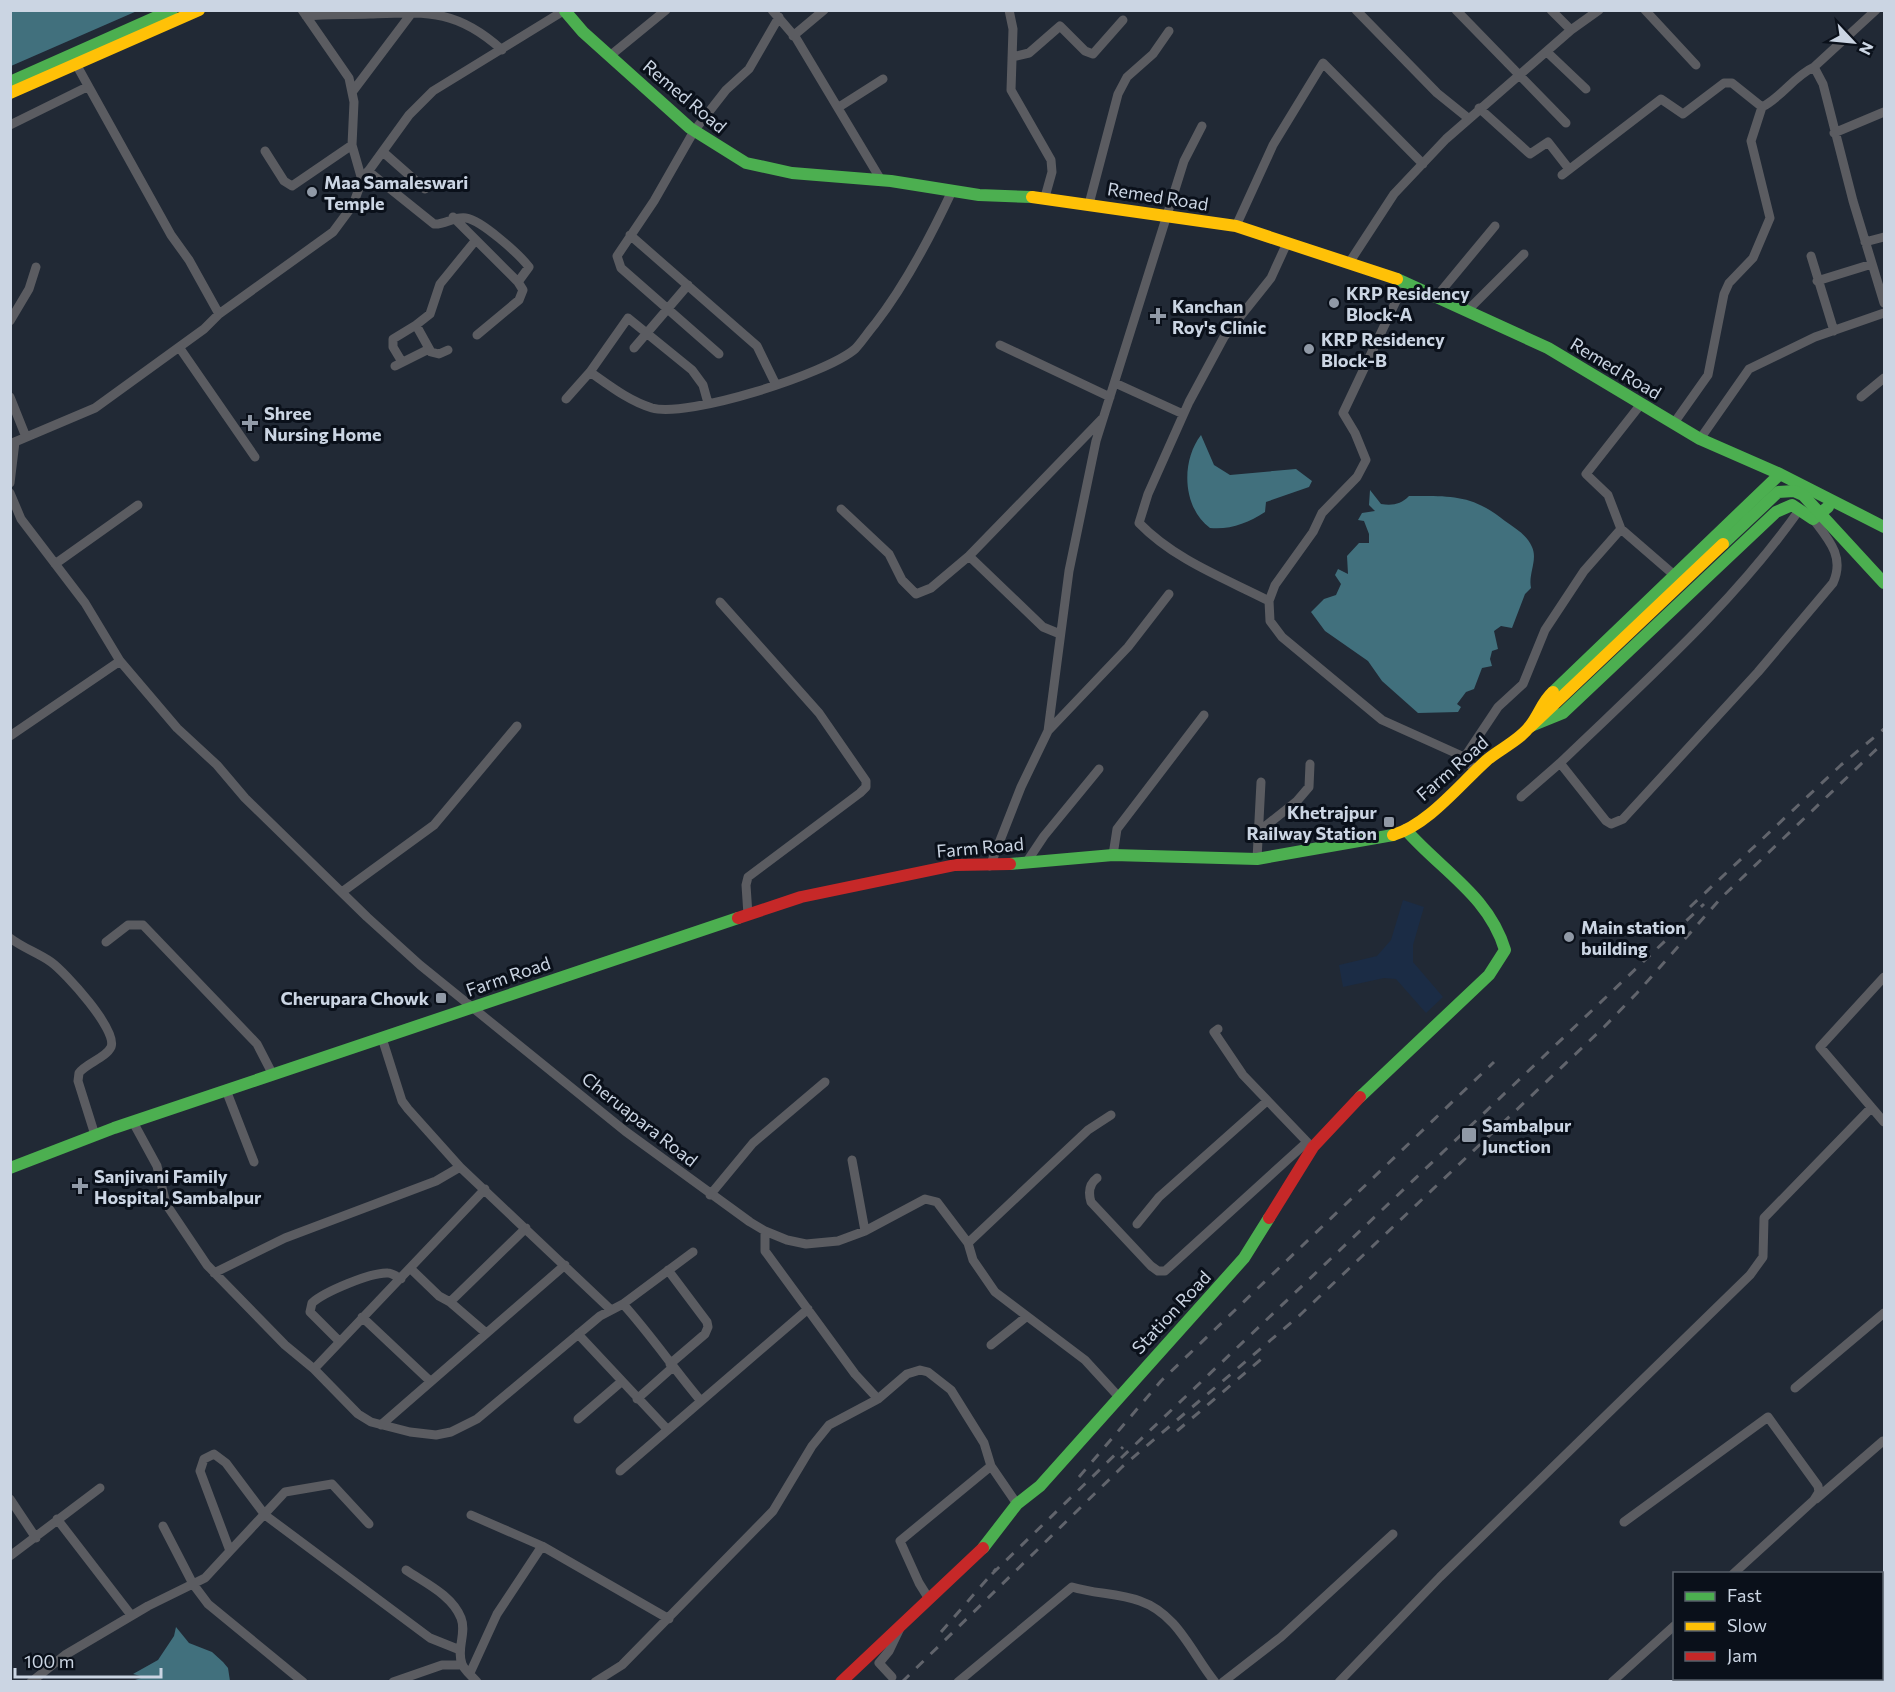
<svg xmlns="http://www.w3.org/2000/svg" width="1895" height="1692" font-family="Commissioner,sans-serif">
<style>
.built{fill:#1b2c45}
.water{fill:#41707d}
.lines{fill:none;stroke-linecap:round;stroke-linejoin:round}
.street{stroke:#5b5c61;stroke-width:9}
.fast{stroke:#4caf50;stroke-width:12}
.slow{stroke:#ffc107;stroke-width:12}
.jam{stroke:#c62828;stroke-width:12}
.rail{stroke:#61646c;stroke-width:3;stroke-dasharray:10 10;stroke-linecap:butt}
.fast-bridge{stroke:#4caf50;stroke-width:12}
.slow-bridge{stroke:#ffc107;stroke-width:12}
.poi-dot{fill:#9099a6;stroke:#0a101a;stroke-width:2}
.labels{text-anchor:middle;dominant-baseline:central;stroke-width:6;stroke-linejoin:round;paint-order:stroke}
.street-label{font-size:18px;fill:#cbd5e3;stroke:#0a101a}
.poi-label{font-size:18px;font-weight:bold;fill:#cbd5e3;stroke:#0a101a;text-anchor:start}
</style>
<rect width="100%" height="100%" fill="#212935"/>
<path class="built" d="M 1403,900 L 1424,907 L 1413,945 L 1413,962 L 1443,997 L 1426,1013 L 1396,979 L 1384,978 L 1343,987 L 1339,965 L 1377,956 L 1391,940 Z"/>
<path class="water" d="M 11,10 L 137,10 L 137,11 L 11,66 Z
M 1201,435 L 1214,465 L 1230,475 L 1296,469 L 1312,481 L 1309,487 L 1266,502 L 1265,512 C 1248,523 1230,530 1210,528 C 1182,507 1181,461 1201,435 Z
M 1370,490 L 1381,504 C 1393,506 1401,504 1409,496 C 1450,496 1472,494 1505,521 C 1515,528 1527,535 1532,547 C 1538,560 1528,574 1531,588 L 1525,594 L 1512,628 L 1501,626 L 1494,631 L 1498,649 L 1492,651 L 1490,659 L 1492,666 L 1482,668 L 1474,689 L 1466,692 L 1457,704 L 1461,707 L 1458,712 L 1418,713 L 1382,681 L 1368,661 L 1325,631 L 1311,612 L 1324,599 L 1336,595 L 1341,584 L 1335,575 L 1338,569 L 1348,574 L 1347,556 L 1359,543 L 1369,543 L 1369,534 L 1364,521 L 1358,520 L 1362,513 L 1375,511 L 1369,505 Z
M 176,1627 L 189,1643 L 212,1652 L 223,1662 L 228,1668 L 230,1681 L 132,1681 L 144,1677 L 133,1674 L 158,1660 L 174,1636 Z"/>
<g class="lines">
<path class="street" d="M 302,10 L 349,78 L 354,102 L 352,145 L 362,180
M 772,10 L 796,38 L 881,180
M 1009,10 L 1013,29 L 1011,90 L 1051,160 L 1052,172 L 1045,197
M 1356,10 L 1437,93 L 1468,118
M 1456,10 L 1566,123
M 1551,10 L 1571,30
M 1645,10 L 1696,65
M 306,16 C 327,14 348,15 370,14 C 427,12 457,9 502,50
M 793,36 L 824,10
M 1547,52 L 1586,89
M 611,55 L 666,10
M 1012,57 L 1029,53 L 1060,26 L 1085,51 L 1093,54 L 1123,20
M 76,64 L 171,235 L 189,260 L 219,314
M 1814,67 L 1823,84 L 1853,201 L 1884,303
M 353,91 L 414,10
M 839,107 L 883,79
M 1479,108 L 1530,154 L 1548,142 L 1569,169
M 10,125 L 87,87
M 1834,133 L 1884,112
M 265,151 L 284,181 L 292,186 L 352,145
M 383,152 L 425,189
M 368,171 L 434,224 C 445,225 454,216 466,218 C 481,220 519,254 529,267 L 518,282 L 523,290 L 519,300 L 477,335
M 1562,175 L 1661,99 L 1683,114 L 1724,83 L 1732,83 L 1762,107 C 1782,97 1794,76 1814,67 L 1876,10
M 1089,204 L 1118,94 L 1127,77 L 1153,54 L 1169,31
M 453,217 L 518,282
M 1236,226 L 1273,145 L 1323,63 L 1423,164
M 630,235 L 757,346 L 776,385
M 1865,242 L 1884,237
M 1811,256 L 1834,331
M 1349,263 L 1394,194 L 1446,139 L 1571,30 L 1599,10
M 1817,281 L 1872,264
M 1405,282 L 1343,413 L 1355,433 L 1366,460 L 1357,477 L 1322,513 L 1313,532 L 1275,585 L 1269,601 L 1270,621 L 1282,637 L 1382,720 L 1462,756 L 1476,771
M 1437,296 L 1495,226
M 1468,310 L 1524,254
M 10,321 L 29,289 L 36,267
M 1000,345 L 1110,397
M 179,347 L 255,457
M 634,348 L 688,285
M 448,350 L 439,354 L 431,352 L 416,325 L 430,314 L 440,284 L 475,241
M 719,354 L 621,268 L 617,256 L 654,201 L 694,131 L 726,90 L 749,69 L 779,17
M 402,362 L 393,347 L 393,339 L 416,325
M 395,366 L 429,349
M 590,372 C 610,386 629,401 652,408 C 688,418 826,374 855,349 C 862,342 868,332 875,324 C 906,284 930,238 952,191
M 1115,383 L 1183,414
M 10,397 L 26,437
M 1861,397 L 1884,378
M 566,399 L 590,372 L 628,318 L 692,370 L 703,385 L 708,403
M 1641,404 L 1586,474 L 1608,495 L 1621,529 L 1673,574
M 1674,423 L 1708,375 L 1724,294 L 1729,283 L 1753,258 L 1770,218 L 1751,141 L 1762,107
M 1700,439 L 1749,369 L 1815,337 L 1884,313
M 10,444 L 95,408 L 204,329 L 219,314 L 333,232 L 353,205 L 362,180 L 409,115 L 433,91 L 565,10
M 10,483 L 15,442
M 10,493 L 21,519 L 85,603 L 120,661 L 177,728 L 217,765 L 245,798 L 367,917 L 420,965 L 625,1131 L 750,1222 L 765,1231 L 787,1240 L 806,1244 L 838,1241 L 865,1231 L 925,1199 L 937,1202 L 968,1243 L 973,1260 L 995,1292 L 1085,1360 L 1118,1396
M 841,509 L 889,554 L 902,580 L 916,594 L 931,588 L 969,556
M 1800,509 C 1733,604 1644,682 1560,763 L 1606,821 L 1611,824 L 1623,819 L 1758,672 L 1833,583 C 1845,557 1829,540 1813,519
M 55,564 L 138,505
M 1269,601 C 1224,578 1175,560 1139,523 L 1148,494 L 1189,402 L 1224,337 L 1271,278 L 1287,243
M 720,602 L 819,713 L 866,781 L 866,787 L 860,793 L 748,877 L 746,885 L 748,915
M 1060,634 L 1043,627 L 969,556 L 1102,419
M 1048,731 L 1128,647 L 1169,594
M 10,736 L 120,661
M 1464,758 L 1498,707 L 1523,684 L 1545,630 L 1584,571 L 1621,529
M 1521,797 L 1560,763
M 1258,832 L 1297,801 L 1309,787 L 1310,764
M 1113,855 L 1117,829 L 1204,715
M 1257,859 L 1261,782
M 1028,860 L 1044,836 L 1099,769
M 990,866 L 1021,787 L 1048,731 L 1069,571 L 1096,441 L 1184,161 L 1202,126
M 342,892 L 434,825 L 517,726
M 10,938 C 23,948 38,953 51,962 C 65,972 118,1030 111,1047 C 106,1058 86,1063 79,1073 L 78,1081 L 95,1135
M 106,942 L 128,925 L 143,925 L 257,1044 L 273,1075
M 1884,977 L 1820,1047 L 1884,1122
M 1218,1029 L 1214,1032 L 1243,1075 L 1311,1146
M 382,1038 L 402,1101 L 408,1109 L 460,1167 L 610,1309
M 226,1090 L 254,1162
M 133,1122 L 157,1166 L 166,1204 L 207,1265 L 285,1345 L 314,1369 L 358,1414 L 371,1422 L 410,1432 L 436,1435 L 451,1432 L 477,1419 L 600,1316 L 623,1304 C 651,1335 674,1369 701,1401
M 852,1160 L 865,1231
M 1097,1178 C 1089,1184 1088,1192 1091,1202 L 1151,1266 L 1158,1271 L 1165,1271 L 1307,1142
M 710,1195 L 753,1143 L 825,1082
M 1137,1224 L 1159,1197 L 1267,1101
M 765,1231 L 765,1251 L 855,1374 L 878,1399
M 968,1243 L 1088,1130 L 1111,1115
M 411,1269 L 439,1296 L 450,1302 L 526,1228
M 668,1270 L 707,1322 L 708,1327 L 705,1334 L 670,1364
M 214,1273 L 285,1238 L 436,1181 L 460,1167
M 450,1302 L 486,1333
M 623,1304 L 693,1252
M 362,1317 L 430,1381
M 578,1334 L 667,1429
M 339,1341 L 310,1312 L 312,1303 C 324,1292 371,1272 388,1273 C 392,1273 396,1276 401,1279
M 991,1345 L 1026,1317
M 314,1369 L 485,1189
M 1795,1388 L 1884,1313
M 637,1399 L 673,1367
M 578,1419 L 621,1382
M 381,1425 L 565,1265
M 620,1471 L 808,1309
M 10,1499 L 36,1538
M 1816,1499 L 1883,1441
M 471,1515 L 542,1546 L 669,1619
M 57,1519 L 131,1615
M 1624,1522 L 1768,1417 L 1818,1486 L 1819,1492 L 1814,1500 L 1733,1574
M 163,1526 L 193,1584 L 208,1604 L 303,1682
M 230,1551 L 285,1492 L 332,1484 L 369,1524
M 10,1556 L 100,1488
M 406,1570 C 425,1583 452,1595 461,1618 C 467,1633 456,1649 462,1664 C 464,1670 472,1676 477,1682
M 929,1599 L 919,1583 L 900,1541 L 991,1466
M 1882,1651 L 1884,1654
M 470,1673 L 497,1614 L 542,1546
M 1882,1675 L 1884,1673
M 892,1677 L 879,1663 L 889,1651 L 901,1626
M 1824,1678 L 1826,1682
M 31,1682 L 65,1655 L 148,1606 L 205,1578 L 230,1551 L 200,1471 L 204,1459 L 214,1454 L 226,1463 L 265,1515 L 430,1638 L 460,1650
M 393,1682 L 442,1665 L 462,1665
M 595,1682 L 622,1665 L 773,1511 L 812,1446 L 829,1425 L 878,1399 L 907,1374 L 920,1370 L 928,1372 L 951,1390 L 984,1443 L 991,1466 L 1017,1504
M 958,1682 L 1072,1587 C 1095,1594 1118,1593 1140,1601 C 1178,1614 1192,1654 1215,1682
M 1223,1682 L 1281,1637 L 1393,1534
M 1339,1682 L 1440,1577 L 1750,1275 L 1763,1257 L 1764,1218 L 1871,1108
M 1612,1682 L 1674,1626
M 1871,1682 L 1876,1678"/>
<path class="fast" d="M 565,11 L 583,32 L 690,128 L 746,163 L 792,173 L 891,181 L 979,195 L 1032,197
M 10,82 L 172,10
M 1397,279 L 1548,348 L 1700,439 L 1780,474 L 1884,527
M 1553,692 L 1780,474
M 1531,726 L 1563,713 L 1776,512 L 1792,505 L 1813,519 L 1828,507
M 1010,864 L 1113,855 L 1257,859 L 1393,835
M 1360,1097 L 1489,975 L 1505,950 C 1489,896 1441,870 1406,830
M 10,1168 L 114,1128 L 738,918
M 983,1548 L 1017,1504 L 1040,1486 L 1244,1258 L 1269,1218"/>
<path class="slow" d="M 10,93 L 199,10
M 1032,197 L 1236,226 L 1397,279
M 1393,835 C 1428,825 1460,784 1487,760 C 1500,749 1520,740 1530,726 C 1539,715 1542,702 1553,692"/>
<path class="jam" d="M 738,918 L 801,897 L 955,865 L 1010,864
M 1269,1218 L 1313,1147 L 1360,1097
M 841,1682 L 983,1548"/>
<path class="rail" d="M 1690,907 L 1841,765 L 1884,729
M 1177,1431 L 1266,1355
M 1121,1458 L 1704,904
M 1079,1477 L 1161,1381 L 1494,1062
M 992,1574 L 1123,1447
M 941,1632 L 996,1569
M 902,1682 L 1122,1467 L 1300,1315 L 1604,1027 L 1637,993 L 1721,898 L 1884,742"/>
<path class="fast-bridge" d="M 1723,544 L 1778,492 L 1794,491 L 1803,495 L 1884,583"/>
<path class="slow-bridge" d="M 1530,727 L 1723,544"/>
</g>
<g class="poi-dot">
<circle cx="312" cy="192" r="6"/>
<circle cx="1334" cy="303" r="6"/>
<path d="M1155 307h6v6h6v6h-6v6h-6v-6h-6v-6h6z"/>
<circle cx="1309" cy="349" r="6"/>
<path d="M247 414h6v6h6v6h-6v6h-6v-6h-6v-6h6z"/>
<rect x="1383" y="816" width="12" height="12" rx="3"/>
<circle cx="1569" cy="937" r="6"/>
<rect x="435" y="992" width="12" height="12" rx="3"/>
<rect x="1461" y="1127" width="16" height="16" rx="3"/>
<path d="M77 1177h6v6h6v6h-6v6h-6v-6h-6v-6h6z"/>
</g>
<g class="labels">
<g class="street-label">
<text transform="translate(685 96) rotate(40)">Remed Road</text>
<text transform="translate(1158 196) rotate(9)">Remed Road</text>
<text transform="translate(1616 368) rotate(31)">Remed Road</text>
<text transform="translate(1452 768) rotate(-41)">Farm Road</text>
<text transform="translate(980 847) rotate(-5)">Farm Road</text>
<text transform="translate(508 976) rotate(-19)">Farm Road</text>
<text transform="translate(640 1119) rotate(38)">Cheruapara Road</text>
<text transform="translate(1171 1312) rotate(-47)">Station Road</text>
</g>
<g class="poi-label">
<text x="324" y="182">Maa Samaleswari<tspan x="324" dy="21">Temple</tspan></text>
<text x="1346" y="293">KRP Residency<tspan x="1346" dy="21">Block-A</tspan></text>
<text x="1172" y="306">Kanchan<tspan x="1172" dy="21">Roy's Clinic</tspan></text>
<text x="1321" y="339">KRP Residency<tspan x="1321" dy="21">Block-B</tspan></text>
<text x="264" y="413">Shree<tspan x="264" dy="21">Nursing Home</tspan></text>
<text x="1377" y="812" text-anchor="end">Khetrajpur<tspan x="1377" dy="21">Railway Station</tspan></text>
<text x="1581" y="927">Main station<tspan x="1581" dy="21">building</tspan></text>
<text x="429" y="998" text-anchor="end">Cherupara Chowk</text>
<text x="1482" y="1125">Sambalpur<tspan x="1482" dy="21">Junction</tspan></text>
<text x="94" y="1176">Sanjivani Family<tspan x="94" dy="21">Hospital, Sambalpur</tspan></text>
</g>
</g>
<rect width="1895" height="1692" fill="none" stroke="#cbd5e3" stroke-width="24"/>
<rect x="1673" y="1572" width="210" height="108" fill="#0a101a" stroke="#575f6a" stroke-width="1.5"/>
<rect x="1685" y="1592" width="30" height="9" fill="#4caf50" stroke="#575f6a" stroke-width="1.5"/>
<text x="1727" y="1602" font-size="18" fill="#cbd5e3">Fast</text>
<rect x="1685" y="1622" width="30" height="9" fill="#ffc107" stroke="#575f6a" stroke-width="1.5"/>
<text x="1727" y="1632" font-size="18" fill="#cbd5e3">Slow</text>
<rect x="1685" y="1652" width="30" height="9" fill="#c62828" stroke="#575f6a" stroke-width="1.5"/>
<text x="1727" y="1662" font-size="18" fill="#cbd5e3">Jam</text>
<g transform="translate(1853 42) rotate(116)" stroke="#0a101a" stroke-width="4.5" paint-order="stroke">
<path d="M0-4.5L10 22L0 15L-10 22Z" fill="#cbd5e3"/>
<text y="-9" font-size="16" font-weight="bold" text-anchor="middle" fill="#cbd5e3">N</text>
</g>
<path d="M15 1668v9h146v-9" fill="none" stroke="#cbd5e3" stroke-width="3"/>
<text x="24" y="1668" font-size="18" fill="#cbd5e3" stroke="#0a101a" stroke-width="4.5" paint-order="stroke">100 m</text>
</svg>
